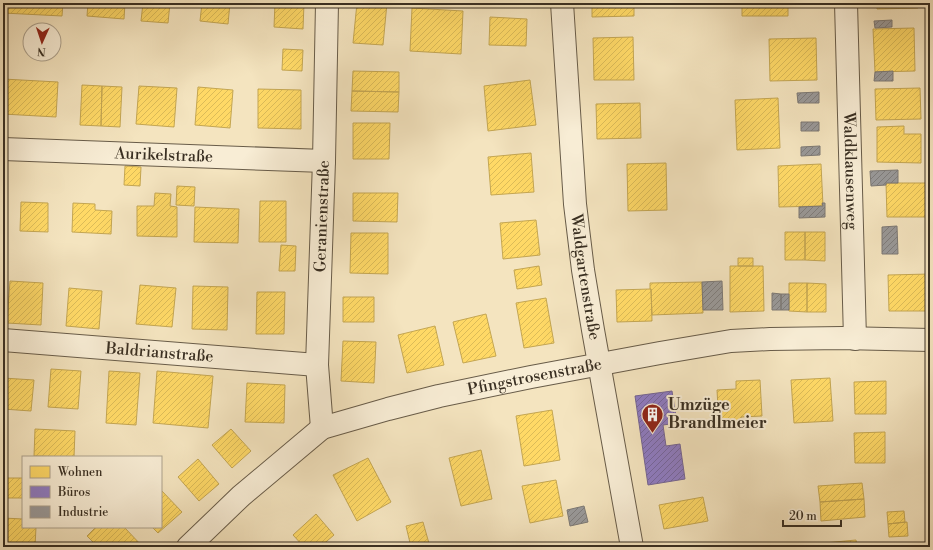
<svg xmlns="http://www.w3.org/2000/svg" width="933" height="550" font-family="'Libre Bodoni',serif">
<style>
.homes{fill:url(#homes-hatch);stroke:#c4a652}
.offices{fill:url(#offices-hatch);stroke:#746593}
.industry{fill:url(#industry-hatch);stroke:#7c7975}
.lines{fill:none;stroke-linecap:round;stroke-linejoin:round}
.minor-casing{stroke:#685c49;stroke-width:24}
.minor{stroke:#f8edd5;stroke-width:22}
.labels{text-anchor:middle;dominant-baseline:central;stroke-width:4;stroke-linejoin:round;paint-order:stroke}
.street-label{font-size:16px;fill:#392f22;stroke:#f8edd5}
.poi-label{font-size:16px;font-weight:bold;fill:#392f22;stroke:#f8edd5;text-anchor:start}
</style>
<defs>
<pattern id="homes-hatch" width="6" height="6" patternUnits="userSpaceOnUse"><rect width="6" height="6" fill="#ffd966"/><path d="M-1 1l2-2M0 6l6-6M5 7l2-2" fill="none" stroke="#dbbb58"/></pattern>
<pattern id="offices-hatch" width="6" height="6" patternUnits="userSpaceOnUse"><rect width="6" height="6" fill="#8e7cc3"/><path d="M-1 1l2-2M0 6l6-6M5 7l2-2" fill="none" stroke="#75669e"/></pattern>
<pattern id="industry-hatch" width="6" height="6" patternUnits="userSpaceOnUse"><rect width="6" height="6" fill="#999"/><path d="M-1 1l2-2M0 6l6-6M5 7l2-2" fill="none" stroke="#7e7d7c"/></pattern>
</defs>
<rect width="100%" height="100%" fill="#f4e4bf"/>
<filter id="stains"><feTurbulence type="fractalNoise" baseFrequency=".005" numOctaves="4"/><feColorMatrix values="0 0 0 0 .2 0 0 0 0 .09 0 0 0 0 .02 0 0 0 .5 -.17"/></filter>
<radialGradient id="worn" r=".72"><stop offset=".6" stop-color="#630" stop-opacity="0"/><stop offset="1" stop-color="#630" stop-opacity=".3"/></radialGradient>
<path class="homes" d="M 3,3 L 63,3 L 62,16 L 3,13 Z
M 88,3 L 125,3 L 124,19 L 87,16 Z
M 143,3 L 170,3 L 168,23 L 141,21 Z
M 202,3 L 230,3 L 228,24 L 200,21 Z
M 275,3 L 304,3 L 303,29 L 274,27 Z
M 357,3 L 387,3 L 383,45 L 353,43 Z
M 592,3 L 634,3 L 634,16 L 592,17 Z
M 742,3 L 788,3 L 788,16 L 742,16 Z
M 877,3 L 918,3 L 918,8 L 877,9 Z
M 412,8 L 463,11 L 461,54 L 410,51 Z
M 490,17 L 527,19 L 526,46 L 489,45 Z
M 914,28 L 915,71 L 875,72 L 873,29 Z
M 633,37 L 634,80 L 594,80 L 593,38 Z
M 816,38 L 817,80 L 770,81 L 769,39 Z
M 283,49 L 303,50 L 302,71 L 282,70 Z
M 353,71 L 399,72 L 399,92 L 352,91 Z
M 3,79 L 58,82 L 56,117 L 3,114 Z
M 530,80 L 536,125 L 488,131 L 484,86 Z
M 82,85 L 102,86 L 101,126 L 80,125 Z
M 102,86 L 122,87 L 120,127 L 101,126 Z
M 139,86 L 177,88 L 174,127 L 136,124 Z
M 198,87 L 233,90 L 230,128 L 195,125 Z
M 920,88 L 921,119 L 876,120 L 875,89 Z
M 258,89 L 301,90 L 301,129 L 258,128 Z
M 352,91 L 399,92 L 398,112 L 351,111 Z
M 778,98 L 780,148 L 737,150 L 735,100 Z
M 640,103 L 641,138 L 597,139 L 596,104 Z
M 353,123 L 390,123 L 389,159 L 353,159 Z
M 904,126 L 904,134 L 921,134 L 921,163 L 877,162 L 877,127 Z
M 531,153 L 534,192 L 491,195 L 488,157 Z
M 666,163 L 667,210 L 628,211 L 627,164 Z
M 821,164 L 823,206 L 779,207 L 778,166 Z
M 125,166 L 141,167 L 140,186 L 124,185 Z
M 886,183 L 930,183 L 930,217 L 887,217 Z
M 177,186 L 195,187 L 194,206 L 176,205 Z
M 155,193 L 171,194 L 170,206 L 177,207 L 177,237 L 137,236 L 137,206 L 154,206 Z
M 353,193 L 398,193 L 397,222 L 353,221 Z
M 260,201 L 286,201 L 286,242 L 259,242 Z
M 21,202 L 48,203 L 48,232 L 20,231 Z
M 73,203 L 95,204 L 95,210 L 112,211 L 111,234 L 72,232 Z
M 195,207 L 239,209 L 238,243 L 194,242 Z
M 536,220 L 540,255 L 503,259 L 500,223 Z
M 785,232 L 805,232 L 805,260 L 785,260 Z
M 805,232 L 825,232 L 825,261 L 805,260 Z
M 351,233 L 388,233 L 388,274 L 350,273 Z
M 281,245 L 296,246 L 295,271 L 279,271 Z
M 738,258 L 753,258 L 753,266 L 738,266 Z
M 539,266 L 542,285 L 517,289 L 514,270 Z
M 730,266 L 763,266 L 764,311 L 730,312 Z
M 930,274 L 930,311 L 889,311 L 888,275 Z
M 10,281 L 43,283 L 41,325 L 7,323 Z
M 702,282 L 703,313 L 652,315 L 651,289 L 650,289 L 650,283 Z
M 789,283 L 807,283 L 807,312 L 789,311 Z
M 807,283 L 826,284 L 826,312 L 807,312 Z
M 140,285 L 176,288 L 172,327 L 136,324 Z
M 193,286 L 228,287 L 227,330 L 192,329 Z
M 69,288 L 102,291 L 99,329 L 66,326 Z
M 650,289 L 651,289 L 652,321 L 617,322 L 616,290 Z
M 257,292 L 285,292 L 284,334 L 256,334 Z
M 343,297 L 374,297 L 374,322 L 343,322 Z
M 546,298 L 554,343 L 524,348 L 516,303 Z
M 486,314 L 496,356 L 463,363 L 453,322 Z
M 435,326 L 444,365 L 407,373 L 398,335 Z
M 343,341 L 376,342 L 374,383 L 341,381 Z
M 51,369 L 81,371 L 78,409 L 48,407 Z
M 109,371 L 140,373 L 136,425 L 106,423 Z
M 157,371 L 213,376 L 208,428 L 153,423 Z
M 3,378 L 34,380 L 31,411 L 3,409 Z
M 830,378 L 833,421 L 794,423 L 791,380 Z
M 760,380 L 762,416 L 741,417 L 742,423 L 719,425 L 717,390 L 736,389 L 736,381 Z
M 886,381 L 886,414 L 855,414 L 854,382 Z
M 247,383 L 285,385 L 284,423 L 245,422 Z
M 552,410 L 560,460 L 524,466 L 516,416 Z
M 35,429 L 75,431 L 74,457 L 34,456 Z
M 231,429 L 251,451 L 232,468 L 212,445 Z
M 885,432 L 885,463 L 855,463 L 854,433 Z
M 481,450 L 492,499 L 461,506 L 449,458 Z
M 368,458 L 391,502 L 357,521 L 333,475 Z
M 198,459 L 219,484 L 199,501 L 178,477 Z
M 3,478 L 23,478 L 23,498 L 3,498 Z
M 556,480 L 563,516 L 530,523 L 522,486 Z
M 862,483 L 864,499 L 820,502 L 818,486 Z
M 161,490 L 182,512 L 158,533 L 152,527 L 161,527 Z
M 703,497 L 708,521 L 664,529 L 659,505 Z
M 864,499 L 865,517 L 821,521 L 820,502 Z
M 904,511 L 905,522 L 888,524 L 887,512 Z
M 316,514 L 334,535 L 320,547 L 304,547 L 293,535 Z
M 3,518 L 23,519 L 23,527 L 36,527 L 35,547 L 3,547 Z
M 423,522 L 430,547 L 411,547 L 406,526 Z
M 907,522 L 908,536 L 889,537 L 888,524 Z
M 96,527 L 124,527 L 143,547 L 98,547 L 87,536 Z
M 856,540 L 857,547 L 824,547 L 824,543 Z"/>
<path class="offices" d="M 672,391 L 677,423 L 663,425 L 666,446 L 680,444 L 685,479 L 648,485 L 635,396 Z"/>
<path class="industry" d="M 458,3 L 473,3 L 473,7 L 458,6 Z
M 892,20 L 892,27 L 875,28 L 874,21 Z
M 893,71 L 893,81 L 874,81 L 875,72 Z
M 819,92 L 819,103 L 798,103 L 797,93 Z
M 801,122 L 819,122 L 819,131 L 801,131 Z
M 820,146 L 820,155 L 801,156 L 801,147 Z
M 898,170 L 898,183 L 886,183 L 886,185 L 871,186 L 870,171 Z
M 822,203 L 825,203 L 825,217 L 799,218 L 799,207 L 823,206 Z
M 897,226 L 898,254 L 882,254 L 882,227 Z
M 722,281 L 723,310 L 703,310 L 702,282 Z
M 772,293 L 781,294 L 781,310 L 772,310 Z
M 781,294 L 789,294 L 789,310 L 781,310 Z
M 584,506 L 588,522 L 570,526 L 567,510 Z"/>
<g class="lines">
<defs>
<g id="minor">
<path id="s1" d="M 562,3 L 575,204 L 583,270 L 593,330 L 632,547"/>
<path id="s2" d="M 846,3 L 855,339"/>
<path id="s3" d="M 3,149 L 324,161"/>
<path id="s4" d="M 3,340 L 317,365"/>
<path id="s5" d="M 322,428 L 317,365 L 324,161 L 327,3"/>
<path id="s6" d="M 188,547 L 241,496 L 322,428 L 388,409 L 439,396 L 531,377 L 660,353 L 731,341 L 770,339 L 842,338 L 930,340"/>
</g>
</defs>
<use href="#minor" class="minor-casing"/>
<use href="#minor" class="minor"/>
</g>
<defs>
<symbol id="building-pin" viewBox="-11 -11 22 30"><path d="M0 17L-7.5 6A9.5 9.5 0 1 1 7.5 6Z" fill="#8f2418" stroke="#f8edd5"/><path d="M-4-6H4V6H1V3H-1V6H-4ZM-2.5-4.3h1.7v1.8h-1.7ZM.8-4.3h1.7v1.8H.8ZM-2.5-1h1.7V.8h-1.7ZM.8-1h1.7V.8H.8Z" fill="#fff"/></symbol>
</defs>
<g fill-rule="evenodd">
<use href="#building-pin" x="640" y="402" width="25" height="34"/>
</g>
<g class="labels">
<g class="street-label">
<text stroke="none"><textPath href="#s3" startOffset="161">Aurikelstraße</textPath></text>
<text stroke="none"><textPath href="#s2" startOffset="168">Waldklausenweg</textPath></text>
<text stroke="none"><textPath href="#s5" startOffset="212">Geranienstraße</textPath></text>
<text stroke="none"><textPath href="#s1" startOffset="275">Waldgartenstraße</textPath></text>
<text stroke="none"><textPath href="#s4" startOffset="157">Baldrianstraße</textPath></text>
<text stroke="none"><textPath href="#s6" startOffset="398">Pfingstrosenstraße</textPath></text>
</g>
<g class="poi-label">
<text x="668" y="405">Umzüge<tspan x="668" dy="18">Brandlmeier</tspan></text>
</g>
</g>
<rect width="933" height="550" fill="none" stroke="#f4e4bf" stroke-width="16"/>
<rect x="4" y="4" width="925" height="542" fill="none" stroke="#392f22" stroke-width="2"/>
<rect x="8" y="8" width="917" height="534" fill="none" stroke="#392f22"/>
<rect x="22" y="456" width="140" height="72" fill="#f8edd5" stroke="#aca18d"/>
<rect x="30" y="466" width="20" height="12" fill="#ffd966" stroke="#aca18d"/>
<text x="58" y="476" font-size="12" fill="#392f22">Wohnen</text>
<rect x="30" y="486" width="20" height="12" fill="#8e7cc3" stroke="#aca18d"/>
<text x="58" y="496" font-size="12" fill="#392f22">Büros</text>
<rect x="30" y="506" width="20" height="12" fill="#999999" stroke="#aca18d"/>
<text x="58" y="516" font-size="12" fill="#392f22">Industrie</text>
<g transform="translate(42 42) rotate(183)"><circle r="19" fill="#f8edd5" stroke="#aca18d"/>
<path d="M0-3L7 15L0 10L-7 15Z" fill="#8f2418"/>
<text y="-6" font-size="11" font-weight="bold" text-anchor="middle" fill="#392f22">N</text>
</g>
<path d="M783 520v6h58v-6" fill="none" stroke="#392f22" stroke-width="2"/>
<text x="789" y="520" font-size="12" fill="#392f22" stroke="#f8edd5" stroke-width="3" paint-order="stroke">20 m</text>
<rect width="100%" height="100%" filter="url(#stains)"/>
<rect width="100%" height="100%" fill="url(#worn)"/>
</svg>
